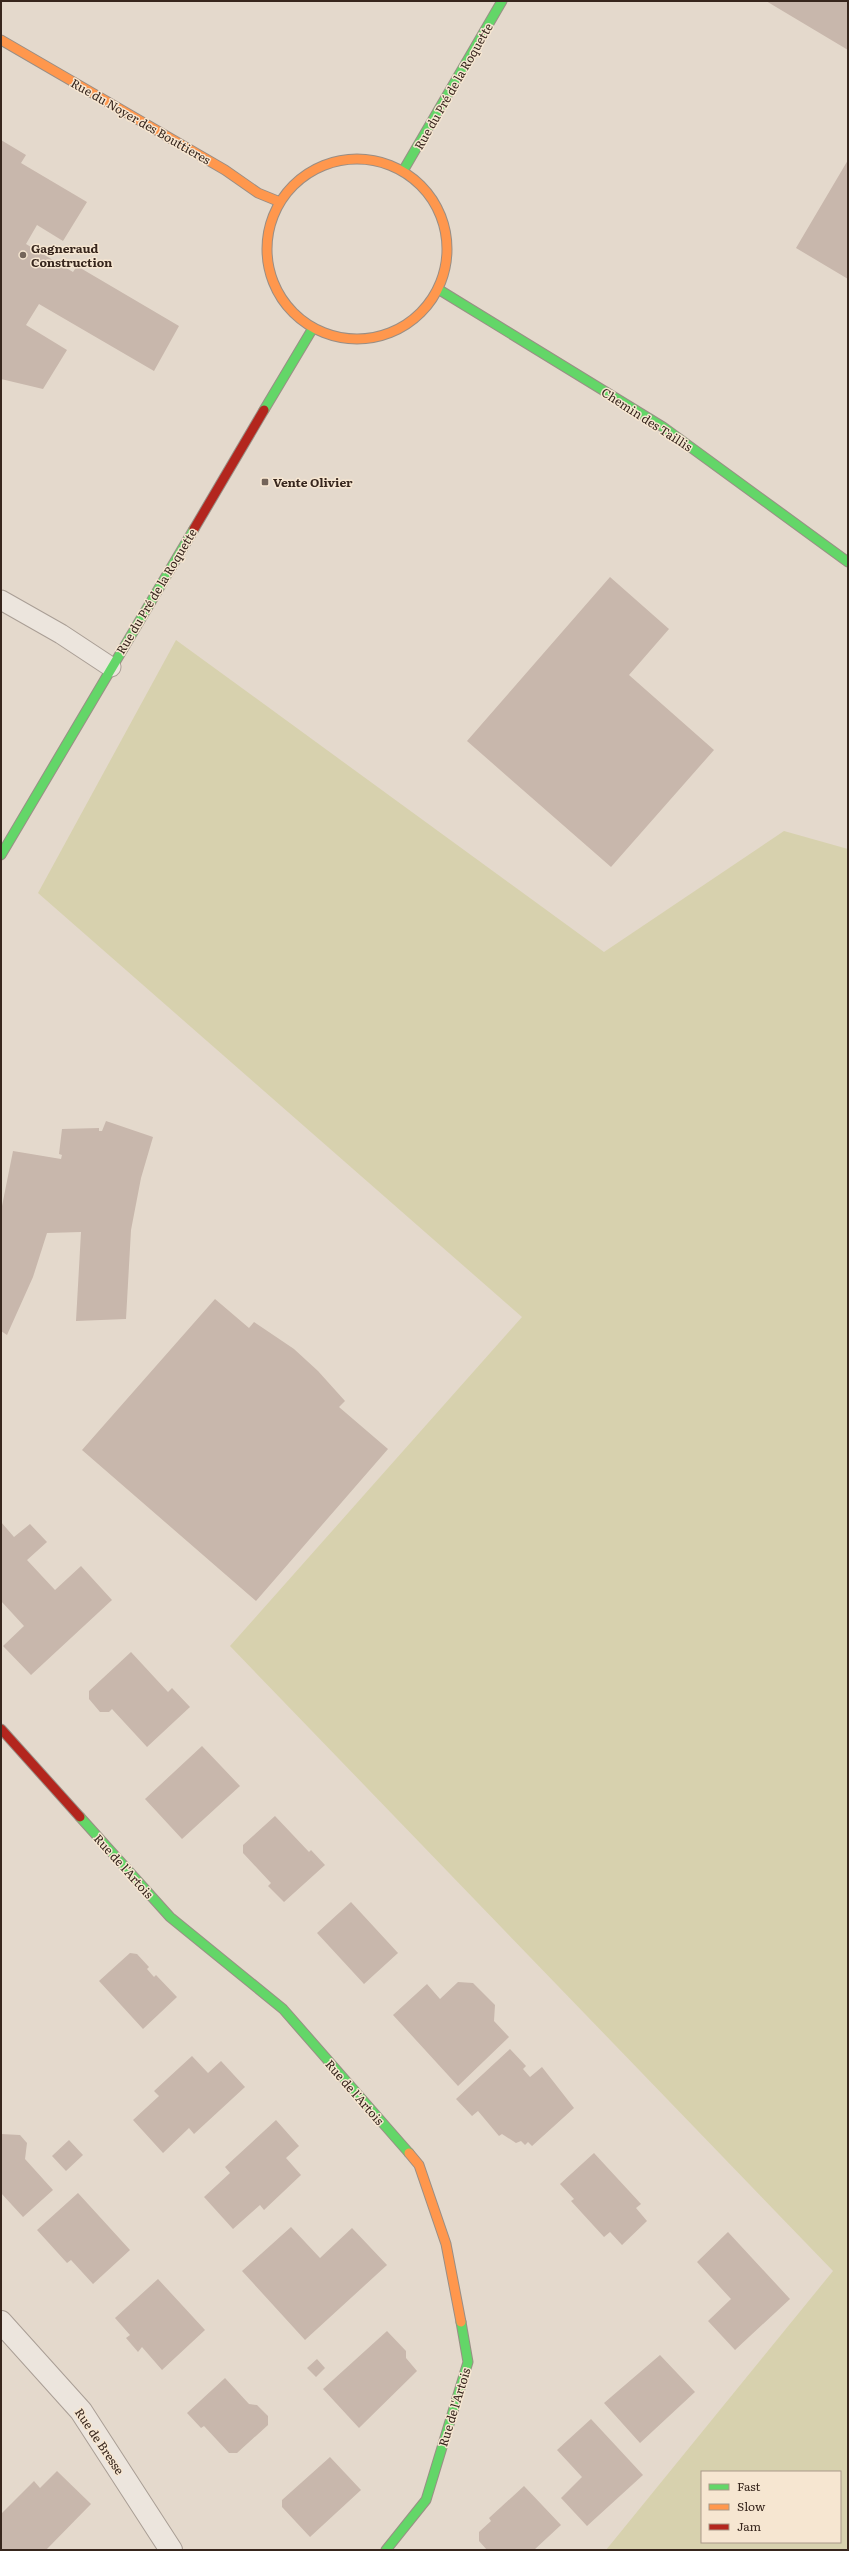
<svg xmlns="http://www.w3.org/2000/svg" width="849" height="2551" font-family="Literata,serif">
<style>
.green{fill:#d7d1ae;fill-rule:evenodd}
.building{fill:#c8b7ac}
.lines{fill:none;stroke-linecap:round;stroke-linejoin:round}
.lane-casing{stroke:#a99e95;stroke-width:21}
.street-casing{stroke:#a99e95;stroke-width:24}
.fast-casing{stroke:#998e85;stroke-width:11}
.slow-casing{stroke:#998e85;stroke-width:11}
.jam-casing{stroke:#998e85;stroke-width:11}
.lane{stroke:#ece5dd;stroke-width:19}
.street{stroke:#ece5dd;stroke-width:22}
.fast{stroke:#63d668;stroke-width:9}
.slow{stroke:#ff974d;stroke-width:9}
.jam{stroke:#b3261e;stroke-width:9}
.poi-dot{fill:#74655a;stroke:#f6e6d1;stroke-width:1.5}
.labels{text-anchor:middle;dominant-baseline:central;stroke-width:3;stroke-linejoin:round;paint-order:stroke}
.street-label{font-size:12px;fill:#37261d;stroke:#f6e6d1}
.poi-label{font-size:12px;font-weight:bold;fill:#37261d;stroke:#f6e6d1;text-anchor:start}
</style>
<rect width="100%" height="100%" fill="#e4d9cc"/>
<path class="green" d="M 176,640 L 604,952 L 784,831 L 848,849 L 848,2550 L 606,2550 L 833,2271 L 230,1646 L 522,1317 L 38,893 ZM 702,2472 L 840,2472 L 840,2542 L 702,2542 Z"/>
<path class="building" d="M 766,1 L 848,1 L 848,50 Z
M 1,140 L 26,155 L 21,163 L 87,202 L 63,241 L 37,225 L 26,244 L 73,272 L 77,266 L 179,326 L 154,371 L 39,304 L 26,325 L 67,350 L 43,389 L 1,379 Z
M 848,160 L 848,279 L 796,248 Z
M 610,577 L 669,629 L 629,675 L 714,750 L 611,867 L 467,741 Z
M 106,1121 L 153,1137 L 141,1178 L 131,1230 L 126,1319 L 76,1321 L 81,1232 L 47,1233 L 33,1277 L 7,1335 L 1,1331 L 1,1211 L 13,1151 L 61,1159 L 62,1155 L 59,1154 L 62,1129 L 99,1128 L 99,1131 L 102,1131 Z
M 215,1299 L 249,1328 L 254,1322 L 294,1349 L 318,1371 L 345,1401 L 339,1407 L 388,1449 L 256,1601 L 82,1450 Z
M 1,1522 L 14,1537 L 30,1524 L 47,1542 L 27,1560 L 55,1590 L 81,1566 L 112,1600 L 31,1675 L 3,1646 L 24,1626 L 1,1601 Z
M 131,1652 L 168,1692 L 172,1688 L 190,1707 L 147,1747 L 112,1709 L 109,1712 L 100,1712 L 89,1699 L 89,1691 Z
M 202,1746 L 240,1786 L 182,1839 L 145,1799 Z
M 275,1816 L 309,1852 L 311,1850 L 325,1865 L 284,1902 L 268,1886 L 271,1883 L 243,1853 L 243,1845 Z
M 351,1902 L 398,1953 L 364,1984 L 317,1933 Z
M 130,1953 L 137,1954 L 149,1967 L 147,1969 L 154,1977 L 156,1975 L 177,1997 L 143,2029 L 99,1981 Z
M 458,1982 L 473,1983 L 495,2005 L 494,2021 L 509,2037 L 458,2086 L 393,2015 L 427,1984 L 440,1999 Z
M 510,2049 L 526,2066 L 523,2069 L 530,2077 L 542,2067 L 574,2108 L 532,2146 L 528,2142 L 525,2145 L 521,2141 L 516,2143 L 502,2134 L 499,2136 L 478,2111 L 472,2116 L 456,2099 Z
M 192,2056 L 208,2073 L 221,2061 L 245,2087 L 194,2134 L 189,2128 L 163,2153 L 133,2120 L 159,2096 L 154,2091 Z
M 276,2120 L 299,2146 L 286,2158 L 301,2175 L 264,2210 L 260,2205 L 233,2229 L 204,2197 L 230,2173 L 225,2167 Z
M 1,2134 L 20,2135 L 27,2143 L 25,2159 L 53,2190 L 23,2217 L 1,2193 Z
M 69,2140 L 83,2155 L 66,2171 L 52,2156 Z
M 594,2153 L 641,2204 L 636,2208 L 647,2221 L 622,2245 L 610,2232 L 604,2237 L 571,2201 L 574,2199 L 560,2184 Z
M 78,2193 L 130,2250 L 93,2284 L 71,2260 L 67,2263 L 37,2230 Z
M 291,2227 L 320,2258 L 352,2228 L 387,2265 L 305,2340 L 242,2271 Z
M 728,2232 L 790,2299 L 735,2350 L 708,2321 L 731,2299 L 697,2262 Z
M 158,2279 L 205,2330 L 162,2370 L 142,2347 L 138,2352 L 126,2338 L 130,2335 L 115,2318 Z
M 387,2331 L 406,2351 L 406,2358 L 417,2371 L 359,2428 L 323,2389 Z
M 660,2355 L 695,2392 L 640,2443 L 604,2403 Z
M 317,2359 L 325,2368 L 316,2377 L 307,2368 Z
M 225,2378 L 249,2404 L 257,2405 L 268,2416 L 268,2425 L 237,2453 L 229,2453 L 204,2426 L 201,2428 L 187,2413 Z
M 591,2419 L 643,2475 L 587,2526 L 561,2498 L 582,2477 L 557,2450 Z
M 330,2457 L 361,2490 L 310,2537 L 282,2507 L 282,2500 Z
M 57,2471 L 91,2504 L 46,2550 L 1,2550 L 1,2514 L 34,2481 L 40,2488 Z
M 524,2486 L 561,2525 L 534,2550 L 487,2550 L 479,2541 L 479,2532 L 491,2521 L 489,2518 Z"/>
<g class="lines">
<defs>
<path id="lane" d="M 1,600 L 61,634 L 111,667"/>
<path id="street" d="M 1,2322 L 81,2411 L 171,2550"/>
<path id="fast" d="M 403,171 L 502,1
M 438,289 L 663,427 L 848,562
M 264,410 L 313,328
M 1,855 L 194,529
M 80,1817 L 170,1917 L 283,2009 L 409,2153
M 386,2550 L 426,2500 L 468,2362 L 461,2322"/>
<path id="slow" d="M 1,40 L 225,170 L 258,193 L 280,202
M267 249a90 90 0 1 1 180 0a90 90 0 1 1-180 0Z
M 409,2153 L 419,2165 L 446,2244 L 461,2322"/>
<path id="jam" d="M 194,529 L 264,410
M 1,1729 L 80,1817"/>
</defs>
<use href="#lane" class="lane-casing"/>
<use href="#street" class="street-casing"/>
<use href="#fast" class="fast-casing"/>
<use href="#slow" class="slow-casing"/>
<use href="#jam" class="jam-casing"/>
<use href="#lane" class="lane"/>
<use href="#street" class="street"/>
<use href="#fast" class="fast"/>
<use href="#slow" class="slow"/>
<use href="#jam" class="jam"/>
</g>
<g class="poi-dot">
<circle cx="23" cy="255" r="4"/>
<rect x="261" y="478" width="8" height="8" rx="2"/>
</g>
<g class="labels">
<g class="street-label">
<text transform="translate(453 86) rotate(-60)">Rue du Pré de la Roquette</text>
<text transform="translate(141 121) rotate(30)">Rue du Noyer des Bouttieres</text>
<text transform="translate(647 419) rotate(33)">Chemin des Taillis</text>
<text transform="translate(156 591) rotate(-59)">Rue du Pré de la Roquette</text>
<text transform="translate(124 1866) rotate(48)">Rue de l'Artois</text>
<text transform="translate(355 2092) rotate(49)">Rue de l'Artois</text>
<text transform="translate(454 2407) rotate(-73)">Rue de l'Artois</text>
<text transform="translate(100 2441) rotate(56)">Rue de Bresse</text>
</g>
<g class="poi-label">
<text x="31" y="248">Gagneraud<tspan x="31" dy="14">Construction</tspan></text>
<text x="273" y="482">Vente Olivier</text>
</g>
</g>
<rect width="849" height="2551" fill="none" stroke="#37261d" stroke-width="4"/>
<rect x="701" y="2471" width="140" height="72" fill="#f6e6d1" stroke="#aa9989"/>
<rect x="709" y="2484" width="20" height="6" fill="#63d668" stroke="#aa9989"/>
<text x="737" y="2491" font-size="12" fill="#37261d">Fast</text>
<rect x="709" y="2504" width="20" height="6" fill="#ff974d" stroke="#aa9989"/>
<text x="737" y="2511" font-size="12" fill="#37261d">Slow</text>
<rect x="709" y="2524" width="20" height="6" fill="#b3261e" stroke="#aa9989"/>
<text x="737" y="2531" font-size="12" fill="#37261d">Jam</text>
</svg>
